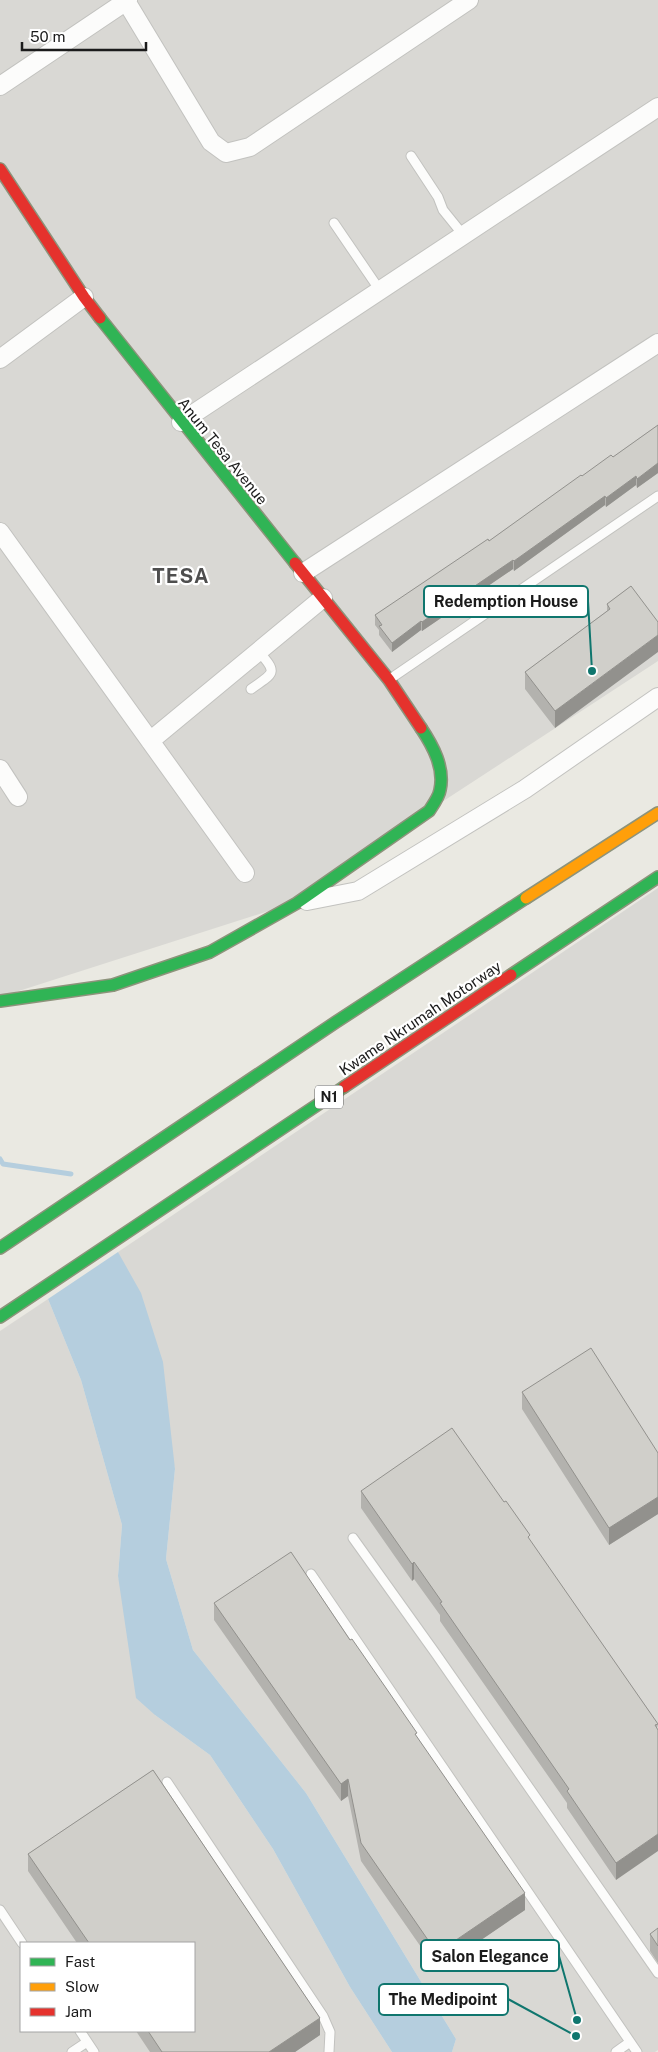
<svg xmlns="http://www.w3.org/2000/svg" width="658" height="2052" font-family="'Public Sans',sans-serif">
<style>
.residential{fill:#d9d8d4;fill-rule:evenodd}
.water{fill:#b5cede}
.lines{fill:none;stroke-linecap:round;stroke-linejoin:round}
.stream{stroke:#b5cede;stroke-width:5}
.lane-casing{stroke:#c2c2bf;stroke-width:11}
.street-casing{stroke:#c2c2bf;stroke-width:20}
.fast-casing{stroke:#8d937b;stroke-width:14}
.slow-casing{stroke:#8d937b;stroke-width:14}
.jam-casing{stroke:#8d937b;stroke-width:14}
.lane{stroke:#fcfcfb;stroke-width:9}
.street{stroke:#fcfcfb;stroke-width:18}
.fast{stroke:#30b455;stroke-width:11}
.slow{stroke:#ff9f0a;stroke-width:11}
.jam{stroke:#e5322d;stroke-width:11}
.wall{fill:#b3b2ae}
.shaded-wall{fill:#92918d}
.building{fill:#d0cfca;stroke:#92918d}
.labels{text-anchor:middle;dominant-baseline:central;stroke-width:4.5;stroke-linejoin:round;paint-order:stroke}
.shield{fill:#fff;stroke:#5f5f5f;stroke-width:1}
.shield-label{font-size:14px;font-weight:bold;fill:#1b1b1b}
.street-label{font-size:15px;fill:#1b1b1b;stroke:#fff}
.district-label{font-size:20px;font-weight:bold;letter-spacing:1px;fill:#4e4e4e;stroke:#fff}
.leader{fill:none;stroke:#0f766e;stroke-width:2}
.callout-dot{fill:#0f766e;stroke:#fff;stroke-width:2}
.callout{fill:#fff;stroke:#0f766e;stroke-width:2}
.callout-label{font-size:16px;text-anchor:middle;font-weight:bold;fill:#1b1b1b}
</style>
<rect width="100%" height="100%" fill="#eae9e2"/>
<path class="residential" d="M 0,0 L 658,0 L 658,661 L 281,907 L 0,997 Z
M 658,888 L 658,2050 L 655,2052 L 452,2052 L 456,2039 L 306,1793 L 193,1650 L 166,1559 L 175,1469 L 118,1252 Z
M 48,1299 L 81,1380 L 122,1525 L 118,1576 L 155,1715 L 210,1755 L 273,1849 L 350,1987 L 392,2052 L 0,2052 L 0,1331 ZM 21,1943 L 194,1943 L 194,2031 L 21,2031 Z"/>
<path class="water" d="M 118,1252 L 141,1293 L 163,1362 L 175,1469 L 166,1559 L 193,1650 L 306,1793 L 456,2039 L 452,2052 L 392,2052 L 350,1987 L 273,1849 L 210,1755 L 155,1715 L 136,1698 L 118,1576 L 122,1525 L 81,1380 L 48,1299 Z"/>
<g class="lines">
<path class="stream" d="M 0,1159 L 3,1164 L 71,1174"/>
<defs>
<path id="lane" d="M 411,156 L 438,197 L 443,210 L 464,236
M 334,223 L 379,289
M 390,679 L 658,496
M 251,689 C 273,673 279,674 259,652
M 353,1538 L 436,1654 L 658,1973
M 311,1574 L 637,2052
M 167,1782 L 323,2016 L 330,2032 L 329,2052
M 0,1910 L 22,1943
M 80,2031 L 94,2052
M 72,2052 L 87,2042
M 616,2052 L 630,2042"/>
<path id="street" d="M 126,1 L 211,142 L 226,153 L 250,147 L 469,0
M 0,86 L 128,0
M 0,359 L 84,297
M 181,422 C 339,316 499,212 658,107
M 0,532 L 245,873
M 303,573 L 658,343
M 150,741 L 323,598
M 0,769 L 18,797
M 307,901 L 358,891 L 525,789 L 658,697"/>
<path id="fast" d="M 100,318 L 295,563
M 511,975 L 658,877
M 0,1001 L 113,985 L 210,952 L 297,903 L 429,811 C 433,805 439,797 440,790 C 445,768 433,746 421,728
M 0,1248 L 336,1022 L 526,898
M 0,1317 L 344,1087"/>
<path id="slow" d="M 526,898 L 658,813"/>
<path id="jam" d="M 0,169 L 84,297 L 100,318
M 295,563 L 389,680 L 421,728
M 344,1087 L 511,975"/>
</defs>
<use href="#lane" class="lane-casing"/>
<use href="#street" class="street-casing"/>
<use href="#fast" class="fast-casing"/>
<use href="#slow" class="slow-casing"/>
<use href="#jam" class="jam-casing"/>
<use href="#lane" class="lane"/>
<use href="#street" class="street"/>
<use href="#fast" class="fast"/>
<use href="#slow" class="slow"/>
<use href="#jam" class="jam"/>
</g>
<path class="wall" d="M 658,425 L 658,473 L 637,488 L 636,485 L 606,507 L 605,505 L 514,571 L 513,569 L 422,631 L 421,630 L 392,652 L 379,635 L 379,630 L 375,625 L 375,615 L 489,541 L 582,476 L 613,457 Z
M 631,586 L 555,728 L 525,689 L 525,672 L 607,611 L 607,604 Z
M 522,1392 L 658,1453 L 658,1514 L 609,1545 L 522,1409 Z
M 361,1491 L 530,1541 L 658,1724 L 616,1880 L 567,1808 L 567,1803 L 440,1621 L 440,1615 L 414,1579 L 412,1581 L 361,1508 Z
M 214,1603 L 350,1640 L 417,1737 L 525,1910 L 437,1970 L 361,1861 L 348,1796 L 341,1801 L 214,1620 Z
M 153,1770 L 320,2018 L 320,2035 L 295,2052 L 150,2052 L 136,2031 L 194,2031 L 194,1943 L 77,1943 L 28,1871 L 28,1854 Z
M 658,1928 L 658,1963 L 650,1951 L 650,1934 Z"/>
<path class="shaded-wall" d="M 658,463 L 658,473 L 637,488 L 637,479 Z
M 636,476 L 636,485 L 606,507 L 606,498 Z
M 605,496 L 605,505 L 514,571 L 514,561 Z
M 513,560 L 513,569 L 422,631 L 422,622 Z
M 421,621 L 421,630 L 392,652 L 392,643 Z
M 658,635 L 658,652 L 555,728 L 555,711 Z
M 658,1497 L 658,1514 L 609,1545 L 609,1528 Z
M 414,1562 L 414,1579 L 412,1581 L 412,1564 Z
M 348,1779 L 348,1796 L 341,1801 L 341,1784 Z
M 658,1834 L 658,1851 L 616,1880 L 616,1863 Z
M 525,1893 L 525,1910 L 437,1970 L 437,1953 Z
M 320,2018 L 320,2035 L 295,2052 L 269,2052 Z"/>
<path class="building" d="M 658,425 L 658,463 L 637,479 L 636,476 L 606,498 L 605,496 L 514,561 L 513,560 L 422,622 L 421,621 L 392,643 L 379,626 L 382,625 L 375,615 L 488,539 L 489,541 L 581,475 L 582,476 L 611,455 L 613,457 Z
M 631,586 L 658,622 L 658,635 L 555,711 L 525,672 L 610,609 L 607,604 Z
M 591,1348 L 658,1453 L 658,1497 L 609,1528 L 522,1392 Z
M 452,1428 L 504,1502 L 506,1501 L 530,1535 L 528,1537 L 658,1724 L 655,1725 L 658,1730 L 658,1834 L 616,1863 L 567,1791 L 569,1789 L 440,1603 L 442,1602 L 414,1562 L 412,1564 L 361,1491 Z
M 291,1552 L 350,1640 L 352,1639 L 386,1688 L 417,1733 L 415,1734 L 525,1893 L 437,1953 L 361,1843 L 348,1779 L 341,1784 L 214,1603 Z
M 153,1770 L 320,2018 L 269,2052 L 162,2052 L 148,2031 L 194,2031 L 194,1943 L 89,1943 L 28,1854 Z
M 658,1928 L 658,1946 L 650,1934 Z"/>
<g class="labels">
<rect class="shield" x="315" y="1085.5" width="28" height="23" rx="4"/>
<g class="shield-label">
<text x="329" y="1097">N1</text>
</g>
<g class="street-label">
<text transform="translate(223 451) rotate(51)">Anum Tesa Avenue</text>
<text transform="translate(420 1018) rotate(-34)">Kwame Nkrumah Motorway</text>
</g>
<g class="district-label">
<text x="181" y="576">TESA</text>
</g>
</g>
<path class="leader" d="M592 671L588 601M577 2020L559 1956M576 2036L508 1999"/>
<g class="callout-dot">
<circle cx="592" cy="671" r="5"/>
<circle cx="577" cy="2020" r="5"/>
<circle cx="576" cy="2036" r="5"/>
</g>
<g class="callout">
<rect x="424" y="586" width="164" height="31" rx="5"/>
<rect x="421" y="1940" width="138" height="31" rx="5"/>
<rect x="379" y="1984" width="129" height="31" rx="5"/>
</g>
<g class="callout-label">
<text x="506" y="607">Redemption House</text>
<text x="490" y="1962">Salon Elegance</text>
<text x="443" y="2005">The Medipoint</text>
</g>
<rect x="20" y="1942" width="175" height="90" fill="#ffffff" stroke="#a4a4a4"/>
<rect x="30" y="1958" width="25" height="8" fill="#30b455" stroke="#a4a4a4"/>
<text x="65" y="1967" font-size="15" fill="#1b1b1b">Fast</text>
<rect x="30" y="1983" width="25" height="8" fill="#ff9f0a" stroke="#a4a4a4"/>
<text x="65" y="1992" font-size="15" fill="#1b1b1b">Slow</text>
<rect x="30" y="2008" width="25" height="8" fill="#e5322d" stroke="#a4a4a4"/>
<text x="65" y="2017" font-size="15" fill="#1b1b1b">Jam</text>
<path d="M22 42v8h124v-8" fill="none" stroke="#1b1b1b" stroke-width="2.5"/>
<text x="30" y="42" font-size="15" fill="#1b1b1b" stroke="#ffffff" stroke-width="4" paint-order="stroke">50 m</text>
</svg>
